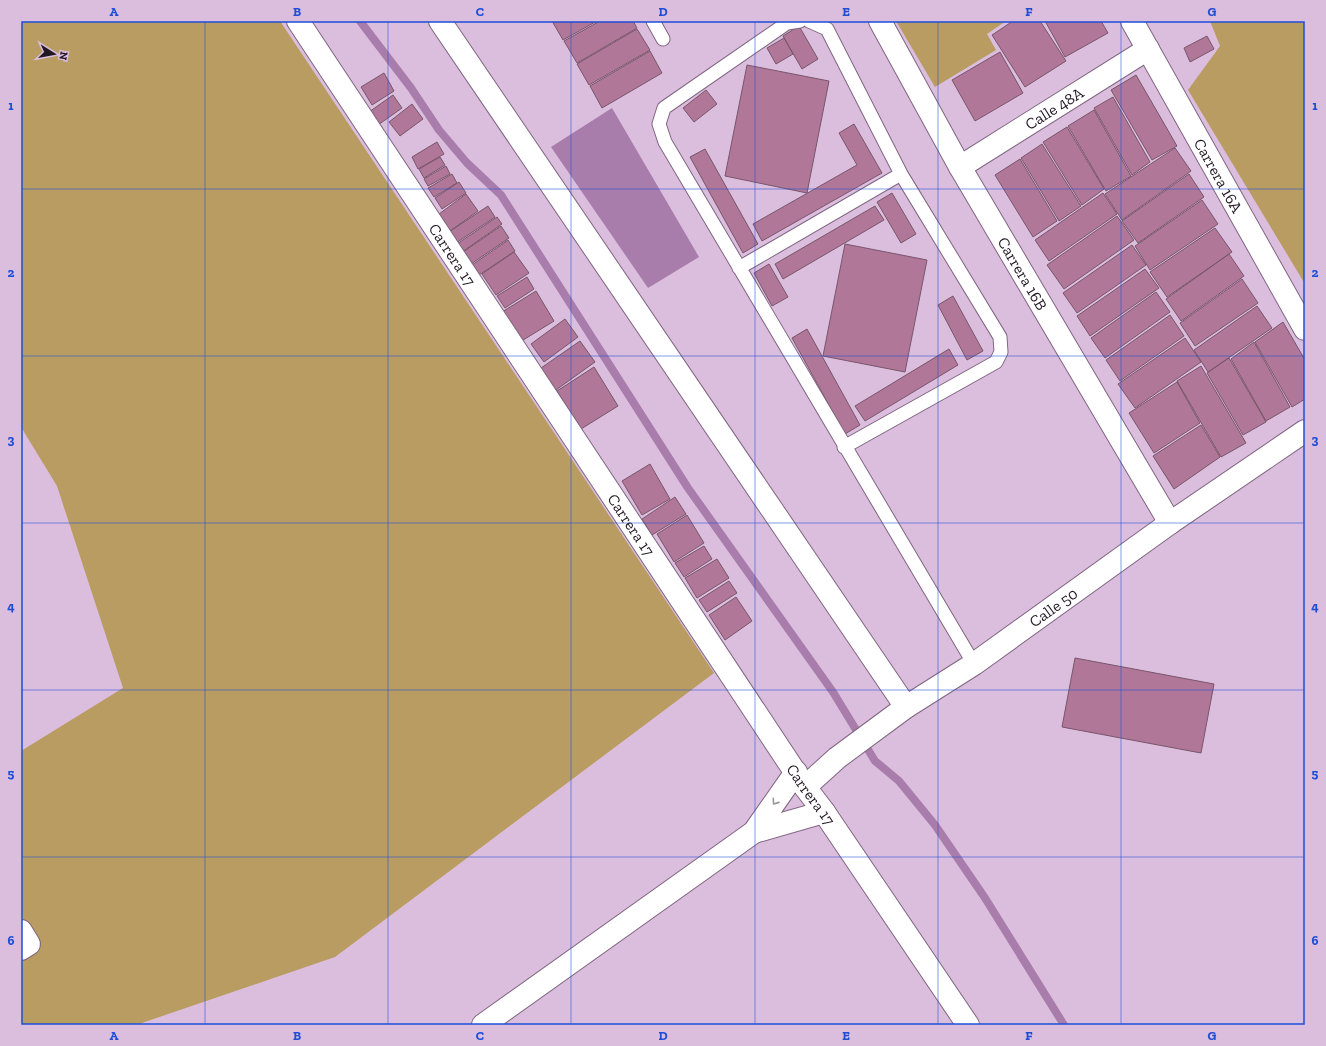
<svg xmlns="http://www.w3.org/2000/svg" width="1326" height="1046" font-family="'Zilla Slab',serif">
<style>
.green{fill:#b99c62}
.water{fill:#a87cab}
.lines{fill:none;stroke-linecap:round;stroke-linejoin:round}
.stream{stroke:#a87cab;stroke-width:8}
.building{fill:#b17798;stroke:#78566a}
.lane-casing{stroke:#806682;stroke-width:15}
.street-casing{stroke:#806682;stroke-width:24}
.secondary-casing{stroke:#806682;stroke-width:24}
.lane{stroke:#fff;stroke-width:13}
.street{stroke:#fff;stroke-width:22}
.secondary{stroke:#fff;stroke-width:22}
.oneway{stroke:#9c979c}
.grid{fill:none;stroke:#1d4ed8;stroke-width:1;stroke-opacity:0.55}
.labels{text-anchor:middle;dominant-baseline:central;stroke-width:3;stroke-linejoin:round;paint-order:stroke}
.street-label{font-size:16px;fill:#221823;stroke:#dbbddd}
.neatline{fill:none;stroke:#1d4ed8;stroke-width:1.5}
.grid-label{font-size:13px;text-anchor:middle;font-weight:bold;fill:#1d4ed8}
</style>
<rect width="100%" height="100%" fill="#dbbddd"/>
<path class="green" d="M 21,21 L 280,21 L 714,673 L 335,957 L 136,1025 L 21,1025 L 21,751 L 123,688 L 57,486 L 21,427 Z
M 896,21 L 1006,21 L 987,34 L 996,50 L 935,87 Z
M 1210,21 L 1305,21 L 1305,284 L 1188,90 L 1220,46 Z"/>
<path class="water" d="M 612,108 L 699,257 L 648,288 L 551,147 Z"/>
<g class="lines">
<path class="stream" d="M 360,21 L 411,88 L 439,130 L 467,163 L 501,195 L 688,488 L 833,692 L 875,761 L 899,781 L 935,825 L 985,898 L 1064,1025"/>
</g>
<path class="building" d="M 552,21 L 597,21 L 563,40 Z
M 600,21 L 633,21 L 637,28 L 577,63 L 564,41 Z
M 1013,21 L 1040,21 L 1066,61 L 1025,87 L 992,35 Z
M 1045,21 L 1101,21 L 1108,33 L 1065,57 Z
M 799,26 L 818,59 L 802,69 L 783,36 Z
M 637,29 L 650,50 L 589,85 L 577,64 Z
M 1207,36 L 1214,49 L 1190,62 L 1184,48 Z
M 784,38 L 793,54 L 776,64 L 767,48 Z
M 650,51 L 662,73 L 602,108 L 590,86 Z
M 1000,52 L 1023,93 L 975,121 L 952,80 Z
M 747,65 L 829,81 L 807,193 L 725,176 Z
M 384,73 L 394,91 L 372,105 L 361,87 Z
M 1136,75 L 1177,146 L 1152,160 L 1111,90 Z
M 706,90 L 717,104 L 694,122 L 683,108 Z
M 393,95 L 402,108 L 378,125 L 369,112 Z
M 1113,97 L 1150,162 L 1132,175 L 1094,108 Z
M 412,104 L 423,119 L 400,136 L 389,122 Z
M 1094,110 L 1131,176 L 1106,191 L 1068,126 Z
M 854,124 L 882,173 L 762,241 L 753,224 L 857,165 L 839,133 Z
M 1067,127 L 1104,189 L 1082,205 L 1043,142 Z
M 437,142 L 444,154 L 418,169 L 412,157 Z
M 1042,144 L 1081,206 L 1059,221 L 1021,158 Z
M 1175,148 L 1191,171 L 1122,220 L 1105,194 Z
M 705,149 L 758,244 L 743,253 L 690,157 Z
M 440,157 L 445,165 L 424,178 L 419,169 Z
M 1020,159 L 1057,221 L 1033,237 L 995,175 Z
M 446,166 L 450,174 L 428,186 L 424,179 Z
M 452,174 L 457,183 L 434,197 L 428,188 Z
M 1189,174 L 1204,197 L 1138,243 L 1122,221 Z
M 459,182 L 466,193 L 442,209 L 435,198 Z
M 892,193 L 916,234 L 901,243 L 877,202 Z
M 1103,193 L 1117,214 L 1049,261 L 1035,240 Z
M 466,194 L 478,211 L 450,231 L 439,214 Z
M 1202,200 L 1218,224 L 1150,270 L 1135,246 Z
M 488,206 L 495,217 L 456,243 L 449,232 Z
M 875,206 L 884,220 L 783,279 L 775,264 Z
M 1117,216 L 1134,240 L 1064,289 L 1047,265 Z
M 497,217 L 502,224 L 462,252 L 457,244 Z
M 501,226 L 509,238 L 471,264 L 463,252 Z
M 1215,228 L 1232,252 L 1167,297 L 1150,272 Z
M 508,240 L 515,251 L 479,275 L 472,265 Z
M 845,244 L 927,260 L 905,372 L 823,356 Z
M 1132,245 L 1146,265 L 1077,313 L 1063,293 Z
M 514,252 L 529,273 L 496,295 L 482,274 Z
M 1229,254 L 1244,276 L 1181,321 L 1166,299 Z
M 769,264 L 788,297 L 772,306 L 754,273 Z
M 1145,269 L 1159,288 L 1090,336 L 1077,316 Z
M 527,277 L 534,289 L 505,308 L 497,296 Z
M 1242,279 L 1258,303 L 1195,346 L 1180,323 Z
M 536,291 L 554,321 L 520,342 L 502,312 Z
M 1156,292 L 1170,312 L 1105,358 L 1091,338 Z
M 953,296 L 983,351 L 967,360 L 938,305 Z
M 1257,306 L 1272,328 L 1208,372 L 1194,350 Z
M 1170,315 L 1184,336 L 1120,381 L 1106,360 Z
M 565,319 L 578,337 L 544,362 L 531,344 Z
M 1283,322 L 1305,360 L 1305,399 L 1292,407 L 1255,342 Z
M 807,329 L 860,425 L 845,434 L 792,338 Z
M 1185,338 L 1201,362 L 1135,408 L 1118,384 Z
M 580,341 L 595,362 L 556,390 L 541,368 Z
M 1254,342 L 1290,407 L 1266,421 L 1231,359 Z
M 949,349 L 958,365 L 865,421 L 855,406 Z
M 1229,358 L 1266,422 L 1243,435 L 1207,373 Z
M 1201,366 L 1246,443 L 1221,457 L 1177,381 Z
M 594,367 L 618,406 L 581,429 L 557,391 Z
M 1177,382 L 1200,423 L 1154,453 L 1129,413 Z
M 1201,425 L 1220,457 L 1174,489 L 1153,456 Z
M 650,464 L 670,499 L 642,515 L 622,481 Z
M 675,497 L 686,514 L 652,535 L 642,519 Z
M 687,515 L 704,543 L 674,562 L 657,534 Z
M 704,546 L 712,559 L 684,577 L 675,563 Z
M 717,559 L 729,578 L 697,598 L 685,578 Z
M 729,581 L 737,593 L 707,612 L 699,600 Z
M 736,597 L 752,621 L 725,640 L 709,615 Z
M 1075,658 L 1214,684 L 1201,753 L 1062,727 Z"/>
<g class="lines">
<defs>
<path id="lane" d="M 653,21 L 663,39
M 800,21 L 787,23 L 664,108 L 659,124 L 665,142 L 974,664
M 809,21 L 827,29 L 901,174 L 1000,337 L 1001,352 L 996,362 L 844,447
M 739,268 L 901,174"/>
<g id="street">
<path id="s1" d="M 880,21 L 960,167 L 1170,523"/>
<path id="s2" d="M 1132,21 L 1305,329"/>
<path id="s3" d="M 960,167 L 1148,49"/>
<path d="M 754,832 L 824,812"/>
<path d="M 21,931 L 29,944 L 21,949"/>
<path d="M 483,1025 L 754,832 L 796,772"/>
</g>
<g id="secondary">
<path id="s4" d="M 298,21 L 805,787 L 824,812 L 968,1025"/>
<path d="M 440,21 L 906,707"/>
<path id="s5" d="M 805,787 L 837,758 L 906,707 L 974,664 L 1170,523 L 1305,431"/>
</g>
</defs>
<use href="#lane" class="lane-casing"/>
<use href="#street" class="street-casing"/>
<use href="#secondary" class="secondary-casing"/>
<use href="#lane" class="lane"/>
<use href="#street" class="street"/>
<use href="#secondary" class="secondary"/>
</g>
<defs><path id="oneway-chevron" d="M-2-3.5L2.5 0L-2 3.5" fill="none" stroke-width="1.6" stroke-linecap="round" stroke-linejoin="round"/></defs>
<use class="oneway" href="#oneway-chevron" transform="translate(775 802) rotate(125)"/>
<path class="grid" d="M 205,21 L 205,1025M 388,21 L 388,1025M 571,21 L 571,1025M 755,21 L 755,1025M 938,21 L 938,1025M 1121,21 L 1121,1025M 21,189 L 1305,189M 21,356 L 1305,356M 21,523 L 1305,523M 21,690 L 1305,690M 21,857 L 1305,857"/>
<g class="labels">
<g class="street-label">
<text stroke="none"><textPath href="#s3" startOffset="111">Calle 48A</textPath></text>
<text stroke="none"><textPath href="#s2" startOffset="177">Carrera 16A</textPath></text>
<text stroke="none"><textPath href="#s4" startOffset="280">Carrera 17</textPath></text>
<text stroke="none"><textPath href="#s1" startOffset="290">Carrera 16B</textPath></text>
<text stroke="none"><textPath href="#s4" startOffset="604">Carrera 17</textPath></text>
<text stroke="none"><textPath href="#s5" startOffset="307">Calle 50</textPath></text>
<text stroke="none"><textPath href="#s4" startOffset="928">Carrera 17</textPath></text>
</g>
</g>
<rect width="1326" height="1046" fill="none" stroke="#dbbddd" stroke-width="44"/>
<g transform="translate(54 54) rotate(101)" stroke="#dbbddd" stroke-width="3" paint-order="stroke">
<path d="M0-3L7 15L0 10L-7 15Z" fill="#221823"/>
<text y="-6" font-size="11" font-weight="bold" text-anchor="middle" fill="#221823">N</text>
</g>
<rect x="22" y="22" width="1282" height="1002" class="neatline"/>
<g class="grid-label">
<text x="114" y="16">A</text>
<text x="297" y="16">B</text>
<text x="480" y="16">C</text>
<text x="663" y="16">D</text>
<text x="846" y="16">E</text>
<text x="1029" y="16">F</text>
<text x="1212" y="16">G</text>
<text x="11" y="110">1</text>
<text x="1315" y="110">1</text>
<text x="11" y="277">2</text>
<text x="1315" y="277">2</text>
<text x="11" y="444">3</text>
<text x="1315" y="444">3</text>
<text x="11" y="611">4</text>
<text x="1315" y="611">4</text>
<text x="11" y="778">5</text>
<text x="1315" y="778">5</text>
<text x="11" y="945">6</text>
<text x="1315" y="945">6</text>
<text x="114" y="1040">A</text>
<text x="297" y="1040">B</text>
<text x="480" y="1040">C</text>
<text x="663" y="1040">D</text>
<text x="846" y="1040">E</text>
<text x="1029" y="1040">F</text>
<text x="1212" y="1040">G</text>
</g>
</svg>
